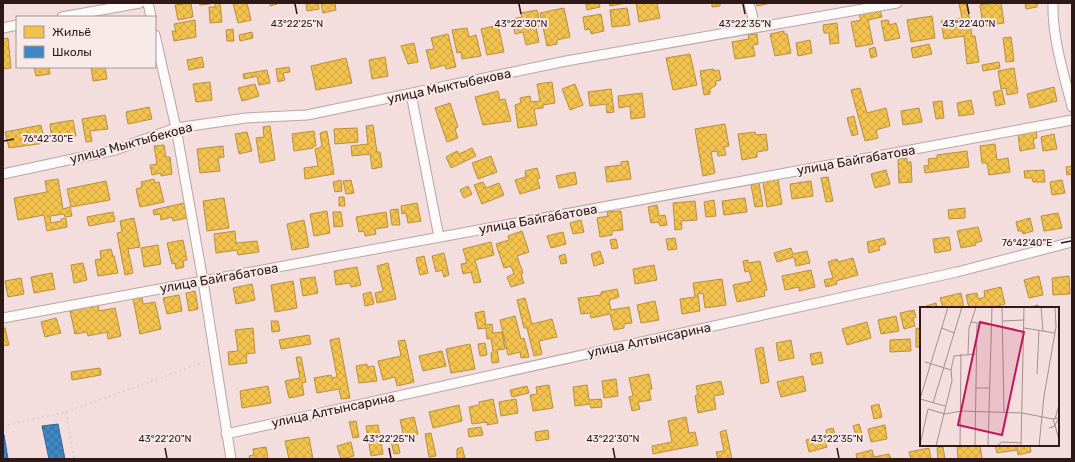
<svg xmlns="http://www.w3.org/2000/svg" width="1075" height="462" font-family="Rubik,sans-serif">
<style>
.homes{fill:url(#homes-cross-hatch);stroke:#b88f3e}
.schools{fill:url(#schools-cross-hatch);stroke:#3a6791}
.lines{fill:none;stroke-linecap:round;stroke-linejoin:round}
.street-casing{stroke:#b9a5a5;stroke-width:11}
.path{stroke:#d3cccc;stroke-width:1.5;stroke-dasharray:2 3;stroke-linecap:butt}
.street{stroke:#fdfafa;stroke-width:9}
.ticks{fill:none;stroke:#2f1918;stroke-width:1.5}
.labels{text-anchor:middle;dominant-baseline:central;stroke-width:4;stroke-linejoin:round;paint-order:stroke}
.street-label{font-size:13px;fill:#2f1918;stroke:#f7eae9}
.inset-road{fill:none;stroke:#a58f8e;stroke-width:1}
.view{fill:#c2185b;fill-opacity:0.15;stroke:#c2185b;stroke-width:2}
.inset-edge{fill:none;stroke:#2f1918;stroke-width:2}
.ticks-label{font-size:10px;text-anchor:middle;fill:#2f1918;stroke:#f7eae9;stroke-width:4;stroke-linejoin:round;paint-order:stroke}
</style>
<defs>
<pattern id="homes-cross-hatch" width="8" height="8" patternUnits="userSpaceOnUse"><rect width="8" height="8" fill="#f2c14e"/><path d="M0 0l8 8M0 8l8-8" fill="none" stroke="#d0a543"/></pattern>
<pattern id="schools-cross-hatch" width="8" height="8" patternUnits="userSpaceOnUse"><rect width="8" height="8" fill="#3f88c5"/><path d="M0 0l8 8M0 8l8-8" fill="none" stroke="#356e9f"/></pattern>
</defs>
<rect width="100%" height="100%" fill="#f3dedd"/>
<path class="homes" d="M 191,3 L 193,17 L 178,20 L 175,5 Z
M 199,3 L 210,3 L 210,4 L 200,5 Z
M 215,3 L 220,3 L 222,22 L 210,23 L 209,7 L 215,7 Z
M 233,3 L 247,3 L 251,20 L 238,23 Z
M 270,3 L 277,3 L 277,4 L 270,6 Z
M 306,3 L 318,3 L 319,9 L 307,11 Z
M 321,3 L 335,3 L 336,10 L 323,13 Z
M 599,3 L 600,7 L 587,10 L 586,4 Z
M 609,3 L 626,3 L 610,6 Z
M 636,3 L 661,3 L 657,4 L 660,18 L 639,22 Z
M 712,3 L 720,3 L 720,6 L 712,7 Z
M 756,3 L 771,3 L 757,6 Z
M 967,3 L 972,36 L 975,36 L 979,62 L 967,64 L 964,36 L 944,39 L 941,21 L 962,18 L 959,4 Z
M 991,3 L 1001,3 L 1004,23 L 983,26 L 980,5 Z
M 1025,3 L 1037,3 L 1037,7 L 1026,9 Z
M 564,8 L 570,37 L 557,40 L 557,44 L 547,46 L 540,13 Z
M 627,8 L 630,25 L 612,27 L 610,10 Z
M 537,10 L 541,26 L 536,27 L 539,42 L 526,45 L 523,32 L 515,34 L 512,19 L 522,17 L 521,13 Z
M 880,10 L 882,17 L 868,20 L 873,44 L 856,47 L 851,22 L 861,20 L 859,14 Z
M 601,14 L 604,31 L 591,34 L 590,29 L 585,30 L 583,17 Z
M 932,16 L 935,38 L 911,42 L 907,20 Z
M 195,20 L 196,37 L 174,41 L 172,31 L 176,31 L 174,24 Z
M 888,20 L 890,25 L 896,23 L 900,38 L 885,41 L 881,21 Z
M 837,23 L 839,43 L 830,44 L 829,33 L 824,33 L 823,25 Z
M 498,25 L 504,52 L 487,55 L 481,29 Z
M 467,28 L 469,37 L 476,35 L 481,56 L 462,59 L 461,52 L 457,53 L 452,30 Z
M 233,29 L 234,41 L 227,41 L 226,30 Z
M 784,31 L 784,34 L 787,34 L 791,53 L 775,56 L 770,34 Z
M 252,32 L 253,38 L 240,41 L 239,35 Z
M 448,34 L 456,67 L 446,69 L 445,65 L 431,69 L 426,50 L 434,49 L 431,38 Z
M 757,34 L 758,44 L 753,45 L 755,56 L 735,59 L 732,42 L 749,39 L 748,35 Z
M 1011,37 L 1014,61 L 1006,62 L 1003,38 Z
M 8,38 L 11,68 L 3,69 L 3,39 Z
M 810,40 L 812,53 L 798,56 L 796,43 Z
M 414,43 L 418,62 L 408,64 L 401,46 Z
M 929,44 L 932,54 L 913,58 L 911,48 Z
M 875,47 L 877,56 L 871,58 L 869,49 Z
M 690,54 L 697,85 L 673,90 L 666,58 Z
M 202,57 L 204,67 L 189,70 L 187,60 Z
M 385,57 L 388,76 L 372,79 L 369,60 Z
M 346,58 L 352,83 L 316,90 L 311,66 Z
M 999,62 L 1000,68 L 983,71 L 982,65 Z
M 34,67 L 56,67 L 49,68 L 50,74 L 36,76 Z
M 91,67 L 105,67 L 107,79 L 93,81 Z
M 289,67 L 290,72 L 283,73 L 285,80 L 278,82 L 276,69 Z
M 1014,68 L 1018,93 L 1007,95 L 1006,88 L 1001,89 L 998,71 Z
M 714,69 L 714,71 L 719,70 L 721,80 L 716,81 L 716,85 L 710,89 L 710,94 L 704,95 L 700,71 Z
M 267,70 L 270,83 L 259,85 L 257,76 L 244,79 L 243,74 Z
M 210,82 L 212,100 L 196,102 L 193,84 Z
M 552,82 L 555,103 L 543,105 L 543,108 L 534,109 L 537,125 L 518,128 L 515,105 L 521,103 L 520,98 L 530,96 L 531,102 L 540,101 L 537,84 Z
M 255,84 L 259,96 L 242,101 L 238,88 Z
M 575,84 L 583,105 L 570,110 L 562,89 Z
M 1054,87 L 1057,101 L 1030,108 L 1027,94 Z
M 860,88 L 867,113 L 886,108 L 890,126 L 876,130 L 878,138 L 865,141 L 851,90 Z
M 611,89 L 614,112 L 607,113 L 606,104 L 590,106 L 588,92 Z
M 1002,90 L 1005,104 L 996,106 L 993,92 Z
M 498,91 L 500,100 L 505,99 L 511,121 L 483,125 L 475,97 Z
M 642,93 L 645,117 L 631,119 L 630,106 L 619,108 L 618,96 Z
M 971,100 L 974,114 L 959,116 L 957,103 Z
M 942,101 L 944,118 L 936,119 L 933,102 Z
M 450,103 L 458,127 L 455,129 L 458,138 L 447,142 L 435,108 Z
M 149,107 L 152,119 L 128,124 L 126,112 Z
M 919,108 L 922,122 L 903,125 L 901,111 Z
M 105,115 L 108,129 L 90,131 L 92,141 L 86,142 L 82,119 Z
M 854,116 L 858,134 L 852,136 L 847,118 Z
M 73,120 L 76,136 L 52,140 L 50,124 Z
M 725,124 L 729,146 L 724,147 L 726,155 L 718,156 L 717,151 L 711,152 L 715,173 L 703,176 L 695,129 Z
M 41,125 L 45,143 L 9,148 L 5,132 Z
M 373,125 L 377,152 L 380,152 L 382,167 L 372,169 L 370,154 L 352,156 L 351,146 L 368,144 L 366,126 Z
M 270,126 L 275,160 L 260,163 L 256,138 L 264,137 L 263,127 Z
M 357,128 L 358,142 L 335,144 L 334,129 Z
M 314,131 L 316,146 L 313,146 L 313,148 L 294,151 L 292,134 Z
M 327,131 L 334,174 L 305,179 L 304,168 L 318,166 L 315,149 L 322,147 L 320,133 Z
M 1036,131 L 1037,138 L 1033,139 L 1035,148 L 1020,151 L 1018,134 Z
M 247,132 L 252,151 L 239,154 L 235,134 Z
M 755,132 L 756,135 L 766,134 L 768,150 L 757,152 L 757,157 L 742,160 L 738,134 Z
M 1054,134 L 1057,149 L 1043,151 L 1041,137 Z
M 995,144 L 997,160 L 1008,158 L 1010,172 L 989,175 L 987,163 L 982,163 L 980,146 Z
M 164,145 L 166,157 L 170,157 L 172,174 L 161,176 L 161,173 L 152,175 L 150,165 L 157,164 L 154,146 Z
M 223,146 L 224,157 L 218,158 L 220,171 L 200,173 L 197,149 Z
M 472,148 L 476,156 L 451,168 L 446,157 L 457,151 L 459,154 Z
M 967,151 L 969,167 L 925,173 L 924,166 L 929,165 L 928,159 L 937,158 L 937,155 Z
M 491,156 L 497,172 L 478,179 L 472,163 Z
M 907,158 L 907,162 L 911,162 L 912,182 L 899,183 L 898,159 Z
M 628,161 L 631,179 L 607,182 L 605,167 L 621,165 L 621,162 Z
M 1072,166 L 1072,174 L 1067,175 L 1066,167 Z
M 537,168 L 540,178 L 537,179 L 540,188 L 520,194 L 515,180 L 526,177 L 525,171 Z
M 886,170 L 890,184 L 875,188 L 871,174 Z
M 1044,170 L 1045,182 L 1033,182 L 1032,178 L 1025,178 L 1024,171 Z
M 575,172 L 577,184 L 559,188 L 556,176 Z
M 828,177 L 833,201 L 826,202 L 821,178 Z
M 58,179 L 63,209 L 70,207 L 72,216 L 65,217 L 64,214 L 50,216 L 51,223 L 61,221 L 61,219 L 66,218 L 67,227 L 47,231 L 44,215 L 18,220 L 14,198 L 47,192 L 45,181 Z
M 154,179 L 155,183 L 159,182 L 164,202 L 140,207 L 136,189 L 142,187 L 141,182 Z
M 778,179 L 782,204 L 767,207 L 763,182 Z
M 341,180 L 342,191 L 335,192 L 333,182 Z
M 351,180 L 354,193 L 346,194 L 343,181 Z
M 1062,180 L 1065,193 L 1052,195 L 1050,182 Z
M 106,181 L 110,200 L 71,207 L 67,189 Z
M 811,181 L 813,196 L 792,199 L 790,184 Z
M 483,182 L 486,188 L 499,183 L 504,195 L 482,204 L 474,185 Z
M 759,183 L 763,206 L 755,207 L 751,185 Z
M 468,186 L 472,194 L 464,198 L 460,190 Z
M 339,197 L 344,197 L 345,206 L 339,206 Z
M 224,198 L 229,228 L 207,231 L 203,201 Z
M 745,198 L 747,212 L 724,215 L 722,201 Z
M 714,200 L 716,216 L 706,217 L 704,202 Z
M 695,201 L 697,220 L 681,221 L 682,229 L 675,230 L 673,203 Z
M 184,203 L 187,218 L 173,221 L 172,217 L 161,220 L 160,214 L 154,215 L 153,210 Z
M 417,203 L 421,221 L 408,223 L 406,213 L 402,214 L 401,206 Z
M 657,205 L 659,216 L 665,215 L 667,225 L 660,226 L 659,222 L 651,223 L 648,207 Z
M 965,208 L 965,218 L 949,219 L 948,210 Z
M 398,209 L 400,225 L 392,225 L 390,210 Z
M 327,211 L 330,233 L 314,236 L 310,214 Z
M 621,211 L 623,230 L 612,231 L 612,235 L 600,237 L 597,218 L 608,216 L 607,212 Z
M 113,212 L 115,221 L 89,226 L 87,217 Z
M 333,212 L 341,212 L 343,226 L 334,227 Z
M 386,212 L 388,227 L 375,229 L 376,234 L 365,236 L 364,231 L 359,232 L 356,217 Z
M 1058,213 L 1062,228 L 1044,231 L 1041,216 Z
M 134,218 L 140,247 L 128,249 L 133,273 L 125,275 L 117,233 L 122,232 L 120,221 Z
M 1030,218 L 1033,231 L 1023,234 L 1022,231 L 1018,231 L 1016,222 Z
M 304,220 L 309,247 L 292,250 L 287,224 Z
M 581,220 L 584,232 L 573,234 L 570,223 Z
M 978,227 L 982,241 L 975,243 L 976,245 L 961,248 L 957,231 Z
M 235,231 L 236,243 L 257,241 L 259,252 L 238,255 L 237,250 L 216,253 L 214,234 Z
M 522,231 L 529,252 L 517,256 L 523,273 L 521,274 L 524,283 L 511,287 L 507,277 L 514,274 L 511,266 L 504,268 L 496,244 L 509,240 L 508,236 Z
M 563,232 L 566,244 L 551,248 L 547,236 Z
M 949,237 L 951,250 L 935,253 L 933,239 Z
M 675,238 L 677,249 L 668,250 L 666,239 Z
M 884,238 L 886,244 L 879,246 L 880,250 L 869,253 L 867,242 Z
M 616,239 L 618,248 L 612,249 L 610,240 Z
M 183,240 L 187,260 L 183,261 L 184,267 L 176,269 L 175,263 L 172,264 L 167,243 Z
M 491,242 L 494,255 L 475,260 L 481,282 L 474,283 L 471,272 L 463,274 L 461,264 L 467,263 L 463,249 Z
M 158,245 L 161,264 L 144,267 L 141,248 Z
M 791,248 L 793,254 L 807,251 L 810,263 L 796,266 L 794,257 L 777,262 L 774,253 Z
M 111,249 L 113,256 L 114,256 L 118,273 L 98,276 L 95,260 L 101,259 L 100,251 Z
M 600,251 L 604,263 L 594,266 L 591,254 Z
M 444,253 L 449,275 L 444,277 L 442,270 L 436,272 L 432,256 Z
M 565,254 L 567,263 L 561,264 L 559,256 Z
M 424,256 L 428,273 L 420,275 L 416,258 Z
M 853,258 L 858,275 L 836,281 L 837,284 L 826,287 L 824,280 L 833,278 L 828,262 L 837,259 L 838,262 Z
M 748,260 L 748,263 L 760,261 L 767,290 L 764,291 L 765,296 L 737,302 L 733,285 L 752,281 L 749,271 L 745,272 L 743,261 Z
M 83,263 L 87,280 L 74,283 L 71,265 Z
M 388,263 L 396,299 L 377,303 L 375,293 L 383,291 L 377,266 Z
M 654,265 L 657,280 L 635,284 L 633,269 Z
M 357,267 L 361,285 L 351,287 L 350,283 L 336,285 L 334,271 Z
M 811,270 L 815,287 L 799,291 L 799,287 L 785,290 L 782,276 Z
M 52,273 L 55,289 L 34,293 L 31,277 Z
M 1039,276 L 1043,295 L 1029,298 L 1024,280 Z
M 1069,276 L 1070,294 L 1053,295 L 1052,278 Z
M 315,277 L 318,293 L 303,296 L 300,279 Z
M 21,278 L 24,294 L 8,297 L 5,281 Z
M 722,279 L 726,305 L 705,308 L 703,293 L 698,294 L 700,311 L 682,314 L 680,299 L 695,297 L 693,283 Z
M 293,281 L 297,308 L 275,312 L 271,285 Z
M 252,284 L 255,300 L 236,304 L 233,288 Z
M 1001,287 L 1005,304 L 990,308 L 969,308 L 966,295 L 977,293 L 978,299 L 985,297 L 984,291 Z
M 617,289 L 619,297 L 609,300 L 611,310 L 629,307 L 632,323 L 624,324 L 624,328 L 614,330 L 610,314 L 591,318 L 590,313 L 581,314 L 578,298 L 601,295 L 601,292 Z
M 195,291 L 198,309 L 189,311 L 186,293 Z
M 371,292 L 374,304 L 365,306 L 363,294 Z
M 961,293 L 964,308 L 943,308 L 940,298 Z
M 179,295 L 182,311 L 167,314 L 163,298 Z
M 142,297 L 143,304 L 155,302 L 161,329 L 140,334 L 133,299 Z
M 525,298 L 532,324 L 552,319 L 557,337 L 539,341 L 542,354 L 534,356 L 527,328 L 524,328 L 517,300 Z
M 655,301 L 659,320 L 641,323 L 637,305 Z
M 936,303 L 937,308 L 927,308 L 926,306 Z
M 98,305 L 99,311 L 115,308 L 121,336 L 108,339 L 107,332 L 88,336 L 87,332 L 75,334 L 70,311 Z
M 1038,305 L 1039,308 L 1027,308 Z
M 914,310 L 916,317 L 913,318 L 915,326 L 904,329 L 900,313 Z
M 484,311 L 486,325 L 492,324 L 493,333 L 502,332 L 505,349 L 497,350 L 499,362 L 492,363 L 491,353 L 493,352 L 491,338 L 487,339 L 486,328 L 478,329 L 475,313 Z
M 515,316 L 521,339 L 524,338 L 529,357 L 521,358 L 520,352 L 508,355 L 500,320 Z
M 896,316 L 899,331 L 881,334 L 878,320 Z
M 56,318 L 61,333 L 45,337 L 41,322 Z
M 271,321 L 278,321 L 280,331 L 272,332 Z
M 867,322 L 871,338 L 847,345 L 842,329 Z
M 3,328 L 5,328 L 9,345 L 3,346 Z
M 253,328 L 255,353 L 246,354 L 247,363 L 229,365 L 228,352 L 238,351 L 235,330 Z
M 916,328 L 921,329 L 921,347 L 916,347 Z
M 309,335 L 311,344 L 281,349 L 279,340 Z
M 339,338 L 350,398 L 341,399 L 339,389 L 317,393 L 314,378 L 331,375 L 332,378 L 337,377 L 330,340 Z
M 910,339 L 911,351 L 890,352 L 890,340 Z
M 405,340 L 414,382 L 397,386 L 395,377 L 383,380 L 378,361 L 401,356 L 398,341 Z
M 791,340 L 794,358 L 779,361 L 776,343 Z
M 485,343 L 487,355 L 480,356 L 478,344 Z
M 470,344 L 475,369 L 451,373 L 446,349 Z
M 763,347 L 769,382 L 761,384 L 755,349 Z
M 442,351 L 446,366 L 423,371 L 419,356 Z
M 821,352 L 823,363 L 812,365 L 810,354 Z
M 296,357 L 301,357 L 306,382 L 302,383 L 304,395 L 289,398 L 285,381 L 300,378 Z
M 367,364 L 367,367 L 374,366 L 377,381 L 359,383 L 356,366 Z
M 100,368 L 101,375 L 72,380 L 71,372 Z
M 649,374 L 652,389 L 649,389 L 651,400 L 638,402 L 640,409 L 632,411 L 629,397 L 633,396 L 629,378 Z
M 803,376 L 806,391 L 781,397 L 777,382 Z
M 616,379 L 618,396 L 604,398 L 602,381 Z
M 721,381 L 724,394 L 714,396 L 716,409 L 698,413 L 695,396 L 698,395 L 696,386 Z
M 549,385 L 553,408 L 533,411 L 530,395 L 537,394 L 536,387 Z
M 587,385 L 589,400 L 601,399 L 602,407 L 591,408 L 590,404 L 575,406 L 573,387 Z
M 268,386 L 271,403 L 242,408 L 240,391 Z
M 527,386 L 529,393 L 512,397 L 510,390 Z
M 493,399 L 498,423 L 487,425 L 487,422 L 472,424 L 469,407 L 479,405 L 479,402 Z
M 516,399 L 518,413 L 501,416 L 499,402 Z
M 879,404 L 882,417 L 874,419 L 871,406 Z
M 459,405 L 462,421 L 433,428 L 429,412 Z
M 414,417 L 418,434 L 404,437 L 400,420 Z
M 686,417 L 689,433 L 695,432 L 698,445 L 653,454 L 652,446 L 672,442 L 668,421 Z
M 356,421 L 359,437 L 353,438 L 349,422 Z
M 859,424 L 863,437 L 857,438 L 853,426 Z
M 378,425 L 383,454 L 371,456 L 366,426 Z
M 885,425 L 887,439 L 871,442 L 868,429 Z
M 481,427 L 483,435 L 469,437 L 468,429 Z
M 833,428 L 836,437 L 825,440 L 827,447 L 809,452 L 806,440 L 827,434 L 826,430 Z
M 548,430 L 549,439 L 536,441 L 535,432 Z
M 726,430 L 732,459 L 718,459 L 716,452 L 724,451 L 720,432 Z
M 431,433 L 436,456 L 429,457 L 425,434 Z
M 309,437 L 313,459 L 289,459 L 285,441 Z
M 397,440 L 400,453 L 394,454 L 391,441 Z
M 351,442 L 354,456 L 341,459 L 337,446 Z
M 957,445 L 980,445 L 982,459 L 958,459 Z
M 995,445 L 1034,445 L 1030,446 L 1031,452 L 1018,455 L 1017,450 L 997,453 Z
M 266,447 L 268,459 L 250,459 L 249,456 L 254,455 L 253,449 Z
M 462,447 L 465,458 L 457,459 L 457,449 Z
M 943,447 L 945,459 L 938,459 L 937,448 Z
M 929,448 L 931,459 L 911,459 L 909,452 Z
M 872,450 L 874,457 L 889,454 L 891,459 L 857,459 L 856,454 Z"/>
<path class="schools" d="M 58,424 L 65,459 L 49,459 L 42,426 Z
M 4,435 L 8,459 L 3,459 Z"/>
<g class="lines">
<defs>
<path id="street" d="M 148,3 L 151,17
M 749,3 L 755,26
M 1053,3 C 1052,38 1064,74 1072,107
M 62,17 L 140,3
M 3,28 L 17,25
M 155,35 L 176,128 L 203,281 L 231,459
M 411,94 L 439,237
M 3,174 L 115,150 L 176,128 L 246,118 L 307,115 L 566,61 L 897,3
M 3,318 L 1072,120
M 226,434 L 957,272 L 1072,242"/>
</defs>
<use href="#street" class="street-casing"/>
<path class="path" d="M 66,412 L 74,459
M 3,426 L 66,412 L 207,361"/>
<use href="#street" class="street"/>
</g>
<path class="ticks" d="M 295,4 L 297,14M 519,4 L 521,14M 743,4 L 745,14M 967,4 L 969,14M 4,141 L 14,139M 1061,243 L 1071,241M 165,448 L 167,458M 389,448 L 391,458M 613,448 L 615,458M 837,448 L 839,458"/>
<g class="labels">
<g class="street-label">
<text transform="translate(449 86) rotate(-12)">улица Мыктыбекова</text>
<text transform="translate(131 143) rotate(-15)">улица Мыктыбекова</text>
<text transform="translate(856 160) rotate(-10)">улица Байгабатова</text>
<text transform="translate(538 219) rotate(-10)">улица Байгабатова</text>
<text transform="translate(219 278) rotate(-10)">улица Байгабатова</text>
<text transform="translate(649 340) rotate(-12)">улица Алтынсарина</text>
<text transform="translate(333 410) rotate(-12)">улица Алтынсарина</text>
</g>
</g>
<g transform="translate(920 307)">
<rect width="139" height="139" fill="#f3dedd"/>
<path class="inset-road" d="M 82,0 L 84,106M 121,0 L 123,24M 83,14 L 104,13M 51,15 L 71,18M 22,21 L 34,26M 104,21 L 135,26M 48,47 L 49,21 L 56,0M 5,55 L 31,63M 117,67 L 119,23M 55,81 L 69,81M 0,92 L 28,0M 0,92 L 25,99M 13,96 L 42,0M 135,112 L 139,98M 129,121 L 135,119 L 133,112M 0,138 L 8,102 L 25,107 L 41,104 L 102,106 L 133,112 L 139,111 L 135,118 L 139,133M 16,139 L 32,74 L 31,63 L 34,49 L 56,47M 40,139 L 41,47M 55,139 L 57,17M 68,139 L 72,0M 77,139 L 82,135 L 101,136M 101,139 L 104,0M 119,139 L 124,89 L 136,20 L 135,0"/>
<path class="view" d="M 60,15 L 104,25 L 82,128 L 38,118 Z"/>
<rect width="139" height="139" class="inset-edge"/>
</g>
<g class="ticks-label">
<text x="297" y="27">43°22'25"N</text>
<text x="521" y="27">43°22'30"N</text>
<text x="745" y="27">43°22'35"N</text>
<text x="969" y="27">43°22'40"N</text>
<text x="48" y="142">76°42'30"E</text>
<text x="1027" y="246">76°42'40"E</text>
<text x="165" y="442">43°22'20"N</text>
<text x="389" y="442">43°22'25"N</text>
<text x="613" y="442">43°22'30"N</text>
<text x="837" y="442">43°22'35"N</text>
</g>
<rect width="1075" height="462" fill="none" stroke="#2f1918" stroke-width="8"/>
<rect x="16" y="16" width="140" height="52" fill="#f7eae9" stroke="#a79695"/>
<rect x="24" y="26" width="20" height="12" fill="#f2c14e" stroke="#a79695"/>
<text x="52" y="36" font-size="12" fill="#2f1918">Жильё</text>
<rect x="24" y="46" width="20" height="12" fill="#3f88c5" stroke="#a79695"/>
<text x="52" y="56" font-size="12" fill="#2f1918">Школы</text>
</svg>
